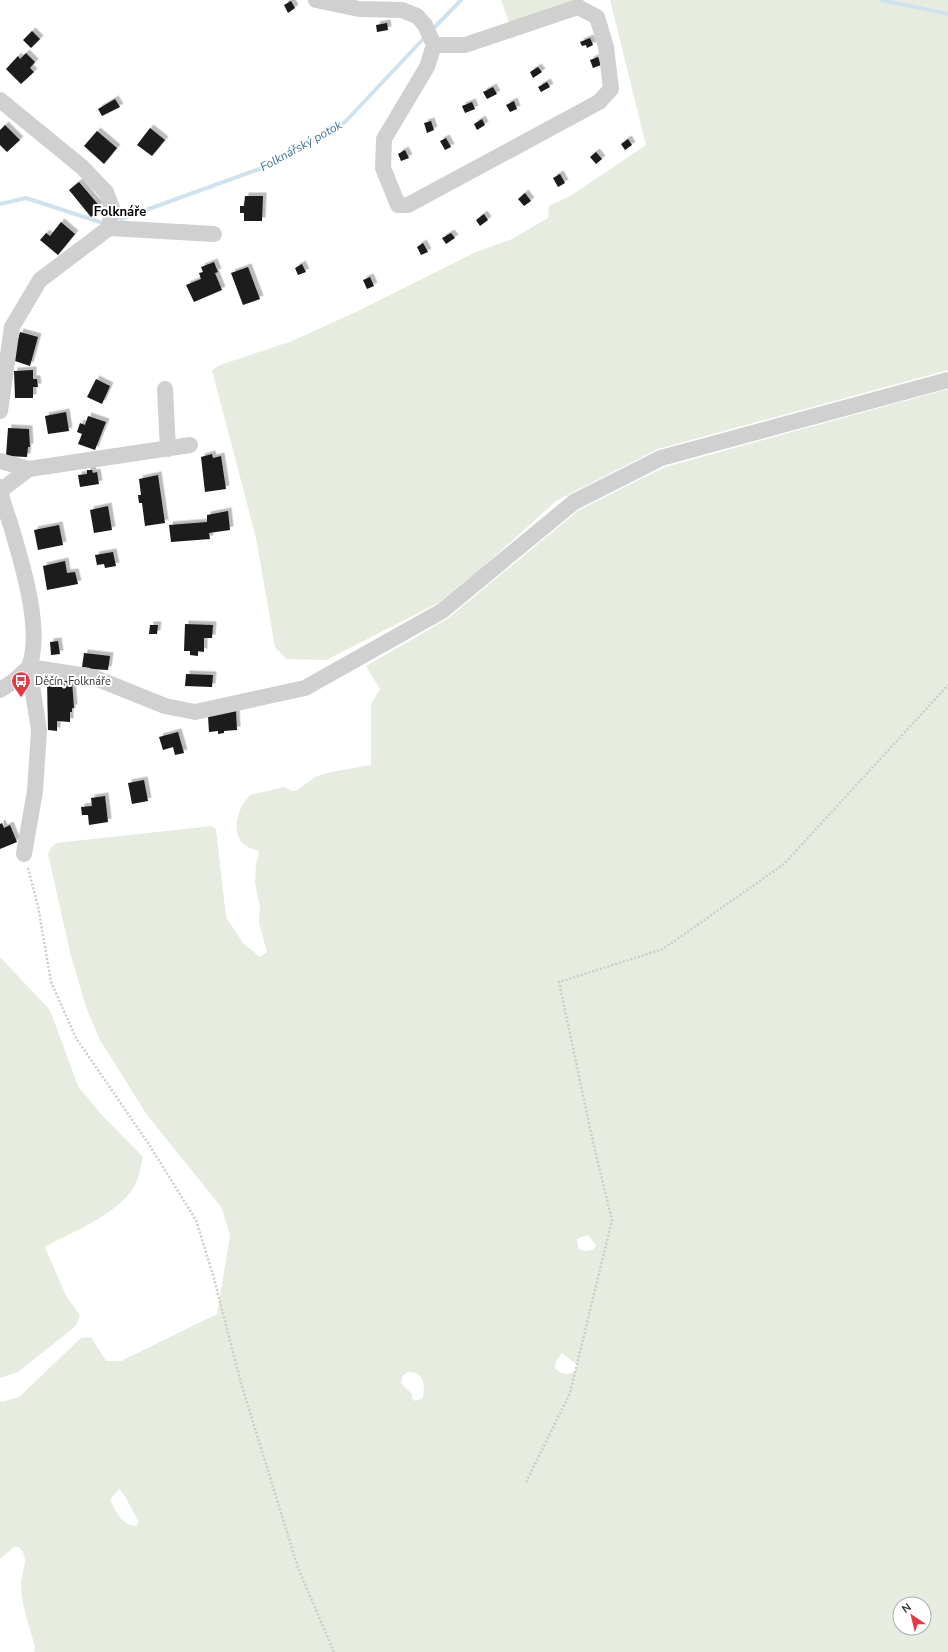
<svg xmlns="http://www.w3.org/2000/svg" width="948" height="1652" font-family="'Nunito Sans',sans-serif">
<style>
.green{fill:#e6ecdf;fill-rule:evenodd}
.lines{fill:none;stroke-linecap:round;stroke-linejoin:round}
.stream{stroke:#cfe2ee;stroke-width:4}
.building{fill:#1a1a1a;filter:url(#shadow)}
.path{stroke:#cdcdcd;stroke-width:2.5;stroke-dasharray:2 2;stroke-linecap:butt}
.minor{stroke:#d0d0d0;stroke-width:16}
.labels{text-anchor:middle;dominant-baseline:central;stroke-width:4;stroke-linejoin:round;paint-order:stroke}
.poi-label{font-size:11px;fill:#333;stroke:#fff;text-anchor:start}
.water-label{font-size:12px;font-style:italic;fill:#3f7597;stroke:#fff}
.quarter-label{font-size:13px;font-weight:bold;fill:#000;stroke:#fff}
</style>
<defs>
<filter id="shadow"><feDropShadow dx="3.5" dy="-3.5" stdDeviation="0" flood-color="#0004"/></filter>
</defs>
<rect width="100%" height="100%" fill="#fff"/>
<path class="green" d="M 501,0 L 586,0 L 509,22 Z
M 610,0 L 948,0 L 948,370 L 658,449 L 556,501 L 483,567 L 438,603 L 326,660 L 286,659 L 275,647 L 256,538 L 212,370 L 220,365 L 292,341 L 358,311 L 476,252 L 512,239 L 548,218 L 549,206 L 572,195 L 646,145 Z
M 948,389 L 948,1652 L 34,1652 L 35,1647 C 30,1627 21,1606 21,1585 C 21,1571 31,1559 19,1547 L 14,1547 L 0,1559 L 0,1401 L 2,1402 L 19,1397 L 81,1338 L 91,1337 L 106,1361 L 121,1361 L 217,1314 L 230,1236 L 222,1208 L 147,1115 L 100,1040 L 86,1007 L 71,956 L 48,854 L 50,849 L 56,843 L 212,826 L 216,829 L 226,917 L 243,943 L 260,957 L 267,952 L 259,923 L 260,907 L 255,883 L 256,864 L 259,853 L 257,850 C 228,846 234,811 250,795 L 284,787 L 292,791 L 296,791 L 315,777 L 331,772 L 371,765 L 371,704 L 380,689 L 366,666 L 447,619 L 579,510 L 665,467 ZM 588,1235 L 596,1245 L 593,1250 L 584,1251 L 578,1248 L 577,1239 ZM 562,1353 L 577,1365 L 576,1370 C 569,1376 561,1375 555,1368 L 556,1361 ZM 407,1372 C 424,1371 425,1384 423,1398 L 415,1401 L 412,1398 L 412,1394 L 401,1383 L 402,1377 ZM 119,1489 C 124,1492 134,1514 139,1522 L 136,1526 C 122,1525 116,1512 110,1500 ZM 900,1604 L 924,1604 L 924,1628 L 900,1628 Z
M 0,957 L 50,1010 L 78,1086 L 100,1113 L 143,1157 C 141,1164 140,1174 137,1181 C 124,1212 74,1231 45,1247 L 66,1296 L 80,1315 L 76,1326 L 18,1372 L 0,1378 Z"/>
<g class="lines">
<path class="stream" d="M 881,0 L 948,14
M 431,31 L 461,0
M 0,204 L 26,198 L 103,223
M 121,219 L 270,165 L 345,122 L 426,36"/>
</g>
<path class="building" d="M 291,1 L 295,8 L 288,13 L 284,5 Z
M 387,23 L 388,30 L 377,32 L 376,25 Z
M 32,31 L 40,39 L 31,48 L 23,40 Z
M 590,38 L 593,45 L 587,48 L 586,45 L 582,46 L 580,42 Z
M 26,53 L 35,62 L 30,68 L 34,72 L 21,84 L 6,69 L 18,56 L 20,59 Z
M 598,57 L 601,65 L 593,68 L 590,60 Z
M 538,67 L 542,72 L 533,78 L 530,72 Z
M 547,82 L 550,87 L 541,92 L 538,87 Z
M 493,87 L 497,94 L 487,99 L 483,92 Z
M 115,99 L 120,107 L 102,116 L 98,109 Z
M 514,101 L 517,109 L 510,112 L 506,105 Z
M 472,102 L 475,109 L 465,113 L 462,106 Z
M 482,119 L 485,125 L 477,130 L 474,124 Z
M 431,121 L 434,130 L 427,133 L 424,123 Z
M 5,125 L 20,140 L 7,152 L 0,145 L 0,130 Z
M 150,128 L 165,140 L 152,156 L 137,145 Z
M 97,131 L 117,148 L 104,164 L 84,146 Z
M 446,138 L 451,147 L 445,150 L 440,141 Z
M 628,139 L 632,145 L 625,150 L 621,144 Z
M 405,150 L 409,158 L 401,161 L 398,154 Z
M 596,152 L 602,159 L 596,164 L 590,157 Z
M 560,174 L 565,183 L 558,187 L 553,178 Z
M 79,182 L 102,209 L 91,217 L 69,190 Z
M 525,193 L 531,201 L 524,206 L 518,199 Z
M 245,196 L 263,196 L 262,221 L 244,221 L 244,213 L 240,213 L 240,206 L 244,206 Z
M 484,214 L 488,220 L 480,226 L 476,220 Z
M 61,222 L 75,234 L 58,255 L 40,240 L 46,233 L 50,236 Z
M 451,233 L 455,238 L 446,244 L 442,238 Z
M 423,243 L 428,252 L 421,255 L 417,247 Z
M 214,262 L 218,272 L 215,273 L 222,290 L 194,302 L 186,285 L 201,279 L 199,273 L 203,272 L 201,267 Z
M 302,264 L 306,272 L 298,275 L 295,268 Z
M 248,267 L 260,299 L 243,305 L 231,273 Z
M 370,277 L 374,286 L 367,289 L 363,280 Z
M 20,332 L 38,337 L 30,366 L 12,360 Z
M 33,370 L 33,379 L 37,379 L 38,387 L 33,387 L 33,398 L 15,398 L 14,371 Z
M 96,379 L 110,386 L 102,404 L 87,397 Z
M 66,412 L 69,431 L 48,434 L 45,416 Z
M 88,416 L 106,422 L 95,450 L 78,444 L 82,434 L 77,432 L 80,423 L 85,425 Z
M 8,428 L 29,429 L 30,447 L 28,447 L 27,457 L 6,456 Z
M 212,454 L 213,458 L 221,456 L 226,489 L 205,492 L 201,457 Z
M 87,470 L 92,470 L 93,473 L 97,472 L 99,484 L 80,487 L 78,475 L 87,474 Z
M 158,475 L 165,523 L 145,526 L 142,503 L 139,503 L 138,495 L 141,495 L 139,479 Z
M 108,506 L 112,530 L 94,533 L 90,510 Z
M 228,511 L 230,530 L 209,533 L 208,527 L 210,539 L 171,542 L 169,525 L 207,522 L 207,515 Z
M 59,525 L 63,545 L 38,550 L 34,530 Z
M 113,552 L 116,566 L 105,568 L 104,564 L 97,565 L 95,555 Z
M 65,561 L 67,573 L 75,572 L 78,584 L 47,590 L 43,566 Z
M 185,624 L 213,625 L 212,638 L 204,638 L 204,652 L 198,651 L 198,656 L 190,655 L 190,651 L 184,651 Z
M 150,625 L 158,625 L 157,634 L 149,634 Z
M 58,641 L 60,654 L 51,655 L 50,642 Z
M 84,653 L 110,656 L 108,670 L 90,669 L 90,668 L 82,667 Z
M 186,674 L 213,675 L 212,687 L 185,686 Z
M 47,680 L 72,681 L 74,708 L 72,708 L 72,712 L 70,712 L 70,722 L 57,721 L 57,731 L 48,730 Z
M 236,711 L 237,730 L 224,731 L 224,733 L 218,734 L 218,731 L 209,732 L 208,716 Z
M 178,732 L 184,753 L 175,755 L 173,747 L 163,750 L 159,737 Z
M 144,780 L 148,801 L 132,804 L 128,783 Z
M 105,796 L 108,822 L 89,825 L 88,815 L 82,815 L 81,807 L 92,806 L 91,798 Z
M 2,823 L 4,828 L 10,825 L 17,842 L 0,849 L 0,824 Z"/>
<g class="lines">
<path class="path" d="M 28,868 L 38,906 L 51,982 L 76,1038 L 148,1143 L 196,1220 L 213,1275 L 241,1383 L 298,1568 L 334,1652
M 526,1482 L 570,1393 L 612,1220 L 593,1142 L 559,982 L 663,949 L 784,864 L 948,685"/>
<path class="minor" d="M 316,0 L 359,9 L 402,10 L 417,16 L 425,25 L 434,45 L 427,67 L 384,139 L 383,168 L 398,205 L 408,205 L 599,102 L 611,89 L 606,47 L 597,17 L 578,7 L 465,45 L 434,45
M 0,100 L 82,167 L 106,192 L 112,208 L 109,228 L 40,280 L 12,327 L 0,411
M 109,228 L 214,234
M 165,389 L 168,449
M 0,461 L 29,469
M 0,487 C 1,500 7,513 11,526 C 22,563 43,630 29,667 L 39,730 L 35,791 L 24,854
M 0,491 L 29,469 L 190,445
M 29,667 L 93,677 L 165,706 L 195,712 L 305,688 L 442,611 L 574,502 L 661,458 L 948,380
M 0,690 L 14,681 L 29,667"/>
</g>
<defs>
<symbol id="bus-pin" viewBox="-11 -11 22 30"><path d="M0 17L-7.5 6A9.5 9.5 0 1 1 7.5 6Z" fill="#e63946" stroke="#fff"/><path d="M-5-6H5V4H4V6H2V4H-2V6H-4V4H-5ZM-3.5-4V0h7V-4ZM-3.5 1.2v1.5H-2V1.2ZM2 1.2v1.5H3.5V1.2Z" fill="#fff"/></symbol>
</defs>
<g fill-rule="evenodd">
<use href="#bus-pin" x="10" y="670" width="22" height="30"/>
</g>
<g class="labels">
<g class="poi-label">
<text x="35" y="681">Děčín, Folknáře</text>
</g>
<g class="water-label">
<text transform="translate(301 146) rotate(-29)">Folknářský potok</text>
</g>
<g class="quarter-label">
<text x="120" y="212">Folknáře</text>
</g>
</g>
<g transform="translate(912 1616) rotate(325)"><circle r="19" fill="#ffffff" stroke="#adadad"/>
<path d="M0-3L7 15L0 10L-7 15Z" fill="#e63946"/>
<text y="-6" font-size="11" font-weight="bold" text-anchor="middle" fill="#333333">N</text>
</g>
</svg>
